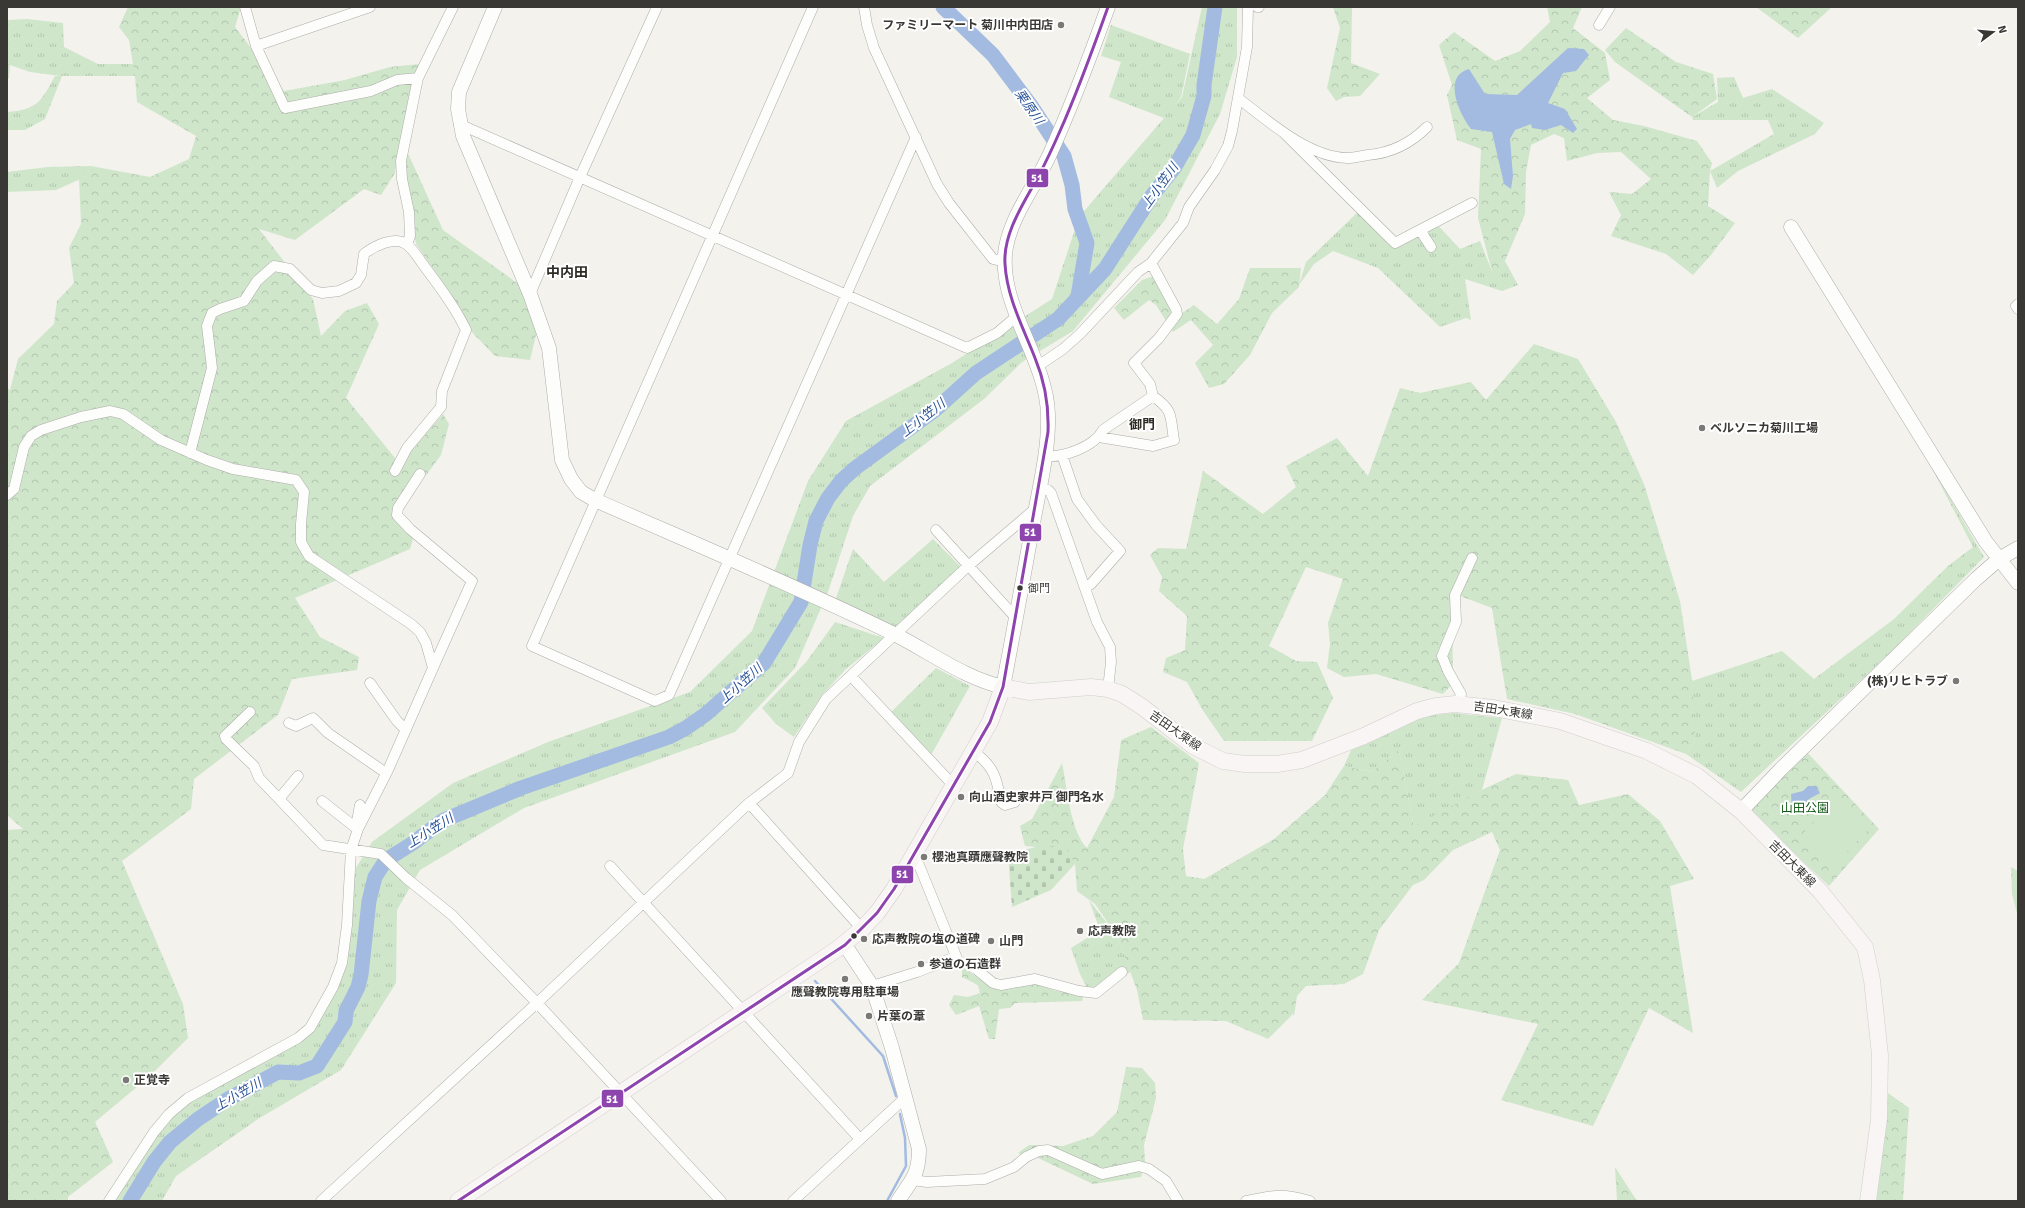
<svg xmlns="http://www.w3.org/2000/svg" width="2025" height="1208" font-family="Signika,'Noto Sans JP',sans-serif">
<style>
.grass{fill:url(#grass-tufts)}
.forest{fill:url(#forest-crowns)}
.cemetery{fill:url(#cemetery-stones)}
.pitch{fill:#cfe6cb}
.water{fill:#a3bbe1}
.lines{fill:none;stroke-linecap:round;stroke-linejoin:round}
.stream{stroke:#a3bbe1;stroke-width:2.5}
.river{stroke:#a3bbe1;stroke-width:15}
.street-casing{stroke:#adaca9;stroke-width:11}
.secondary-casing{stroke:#adaca9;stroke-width:15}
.primary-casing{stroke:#d0cfcc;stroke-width:17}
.street{stroke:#fdfdfc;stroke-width:10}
.secondary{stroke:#fdfdfc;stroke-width:14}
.primary{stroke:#f8f5f4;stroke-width:16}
.bus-1-casing{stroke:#fff;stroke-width:6}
.bus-1{stroke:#8e44ad;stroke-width:3}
.poi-dot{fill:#7a7975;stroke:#fff;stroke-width:1.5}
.bus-dot{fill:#393834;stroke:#fff;stroke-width:1.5}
.labels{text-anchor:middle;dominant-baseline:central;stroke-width:4;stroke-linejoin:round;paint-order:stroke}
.bus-label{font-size:11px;fill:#393834;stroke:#fff;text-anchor:start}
.poi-label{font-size:12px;font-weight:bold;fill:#393834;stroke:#fff;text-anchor:start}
.street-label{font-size:12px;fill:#393834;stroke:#fff}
.park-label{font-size:12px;fill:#115916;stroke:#fff}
.water-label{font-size:13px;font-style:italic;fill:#275195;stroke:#fff}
.neighbourhood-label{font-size:13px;font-weight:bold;fill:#2d2b24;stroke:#fff}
.quarter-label{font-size:14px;font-weight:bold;fill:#2d2b24;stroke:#fff}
.line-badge{stroke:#fff;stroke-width:1.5}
.badge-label{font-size:11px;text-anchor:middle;font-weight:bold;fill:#fff}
</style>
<defs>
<pattern id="grass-tufts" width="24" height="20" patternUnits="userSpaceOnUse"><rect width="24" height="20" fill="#cfe6cb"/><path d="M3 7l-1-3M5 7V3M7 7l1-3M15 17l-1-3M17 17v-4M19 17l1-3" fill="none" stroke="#b2c6af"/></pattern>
<pattern id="forest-crowns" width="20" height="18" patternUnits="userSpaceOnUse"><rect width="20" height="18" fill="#cfe6cb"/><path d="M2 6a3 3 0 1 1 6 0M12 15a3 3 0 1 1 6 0" fill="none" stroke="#b2c6af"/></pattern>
<pattern id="cemetery-stones" width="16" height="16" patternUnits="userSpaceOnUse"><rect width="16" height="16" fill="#cfe6cb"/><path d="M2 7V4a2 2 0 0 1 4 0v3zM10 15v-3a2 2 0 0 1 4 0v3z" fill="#b2c6af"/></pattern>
</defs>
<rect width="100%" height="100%" fill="#f3f2ed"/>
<path class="grass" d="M 1202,7 L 1237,7 L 1237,57 L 1220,114 L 1165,220 L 1073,331 L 1022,362 L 984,399 L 870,486 L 853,516 L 828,592 L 795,668 L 735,732 L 524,808 L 420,870 L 397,910 L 396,983 L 341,1070 L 258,1119 L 176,1176 L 162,1201 L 116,1201 L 150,1138 L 169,1114 L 307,1035 L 339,972 L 356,868 L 372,842 L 453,783 L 548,742 L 690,692 L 752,631 L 808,481 L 846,421 L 952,363 L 1052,299 L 1079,217 L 1164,118 L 1109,97 L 1121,62 L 1101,56 L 1111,25 L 1190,54 L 1181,97 L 1176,104 L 1182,97 Z
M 27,19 L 63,23 L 64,47 L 98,64 L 134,64 L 135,76 L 62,76 L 45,119 L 25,130 L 7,130 L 7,112 C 38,110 41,101 55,76 L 61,76 L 30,72 L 10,65 L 9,78 L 7,80 L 7,20 Z
M 1734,77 L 1743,98 L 1772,89 L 1824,123 L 1815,134 L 1738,171 L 1717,188 L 1710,171 L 1774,134 L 1768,120 L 1693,120 L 1692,117 L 1718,102 L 1717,78 Z
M 91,166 L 85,177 L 56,190 L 7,192 L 7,172 L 48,167 Z
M 1361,209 L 1394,239 L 1433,220 L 1460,249 L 1480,241 L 1493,274 L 1505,261 L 1518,285 L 1502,291 L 1465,279 L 1471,320 L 1466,318 L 1440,327 L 1378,268 L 1333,251 L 1314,264 L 1299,285 L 1306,262 Z
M 1926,457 L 1984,557 L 1892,651 L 1741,792 L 1686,754 L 1695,740 L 1686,683 L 1782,651 L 1814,679 L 1894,619 L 1948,566 L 1973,547 Z
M 933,539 L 961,567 L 896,630 L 835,601 L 853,549 L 884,582 Z
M 835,622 L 884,638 L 845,670 L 822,695 L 794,737 L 776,724 L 762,708 L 807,661 Z
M 936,668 L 970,686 L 931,755 L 891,712 Z
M 1453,713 L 1502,718 L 1482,790 L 1414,827 L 1399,751 L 1372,772 L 1344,766 L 1353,746 C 1386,731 1415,715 1453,713 Z
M 2011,867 L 2018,871 L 2018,917 L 2012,894 Z
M 1089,900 L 1117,936 L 1131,972 L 1089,992 L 1080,974 L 1071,948 L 1100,930 Z"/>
<path class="forest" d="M 128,7 L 241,7 L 235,27 L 284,91 L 345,80 L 390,67 L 419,64 L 398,152 L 395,173 L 381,195 L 364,189 L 295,240 L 259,229 L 313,299 L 321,336 L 345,311 L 367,303 L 379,324 L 346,398 L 400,464 L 443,414 L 449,424 L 441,455 L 427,474 L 400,499 L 393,513 L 399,524 L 414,536 L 410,549 L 295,598 L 320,637 L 359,657 L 357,670 L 292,679 L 278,715 L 194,779 L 191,809 L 122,861 L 183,1004 L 188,1038 L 150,1076 L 95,1122 L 113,1162 L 68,1197 L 68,1201 L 7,1201 L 7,830 L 23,829 L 7,815 L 7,388 L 10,390 L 18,359 L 54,324 L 57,301 L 74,283 L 69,248 L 81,224 L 79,178 L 85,177 L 91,166 L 150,177 L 189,159 L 196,136 L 137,102 L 135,76 L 129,40 L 119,27 Z
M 1333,7 L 1352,7 L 1351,63 L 1380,74 L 1360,96 L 1344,97 L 1336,101 L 1327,88 L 1340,28 Z
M 1547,7 L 1582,7 L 1573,28 L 1605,53 L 1610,80 L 1587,98 L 1613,120 L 1644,126 L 1697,141 L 1712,163 L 1710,171 L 1708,206 L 1735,223 L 1711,255 L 1693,275 L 1666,254 L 1611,236 L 1621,215 L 1609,192 L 1632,194 L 1651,179 L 1621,152 L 1597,153 L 1567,161 L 1564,138 L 1554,134 L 1531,145 L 1526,172 L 1525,214 L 1505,261 L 1493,275 L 1478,218 L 1481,149 L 1457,140 L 1447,95 L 1452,85 L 1439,45 L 1454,32 L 1495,61 L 1520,51 L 1550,22 Z
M 1756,7 L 1832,7 L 1798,38 Z
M 1626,28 L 1676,62 L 1713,74 L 1717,99 L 1692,117 L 1615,62 L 1605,50 Z
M 406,149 L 443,230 L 520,285 L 537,331 L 530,360 L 495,356 L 469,329 L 462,310 L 416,244 L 404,178 Z
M 1250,268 L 1301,268 L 1299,287 L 1272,313 L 1250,355 L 1224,384 L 1209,388 L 1195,363 L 1213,345 L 1191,320 L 1173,332 L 1156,305 L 1149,300 L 1124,320 L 1114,308 L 1142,280 L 1154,276 L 1182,313 L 1194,305 L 1217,324 L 1239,299 Z
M 1534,344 L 1578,359 L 1616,422 L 1644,484 L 1680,601 L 1692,680 L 1695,740 L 1686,754 L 1575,714 L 1507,699 L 1492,608 L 1452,593 L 1453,683 L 1443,694 L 1376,674 L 1344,677 L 1327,668 L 1330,644 L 1328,623 L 1343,579 L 1306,567 L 1269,646 L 1296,661 L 1317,662 L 1333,698 L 1312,741 L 1224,741 L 1202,709 L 1187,682 L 1163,672 L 1166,658 L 1185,650 L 1187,616 L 1159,591 L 1162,577 L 1150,555 L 1158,548 L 1186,549 L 1203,471 L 1263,514 L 1296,487 L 1286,466 L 1337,438 L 1368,476 L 1400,388 L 1420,393 L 1471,382 L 1486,400 Z
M 1151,727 L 1199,763 L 1183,849 L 1186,876 L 1204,879 L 1274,839 L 1325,795 L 1344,766 L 1372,772 L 1399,750 L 1414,827 L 1475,793 L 1516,774 L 1568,780 L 1579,805 L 1628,794 L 1660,821 L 1694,879 L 1670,886 L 1693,1033 L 1649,1008 L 1593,1126 L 1501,1100 L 1538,1024 L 1422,1000 L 1459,963 L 1500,850 L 1492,832 L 1453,850 L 1424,880 L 1413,885 L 1379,930 L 1363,974 L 1344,984 L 1306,986 L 1297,996 L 1294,1016 L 1292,1013 L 1292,1015 L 1268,1039 L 1226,1021 L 1143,1020 L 1137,990 L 1117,936 L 1095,904 L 1077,891 L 1075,864 L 1036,847 L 1025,846 L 1020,826 L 1032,819 L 1062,763 C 1067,786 1070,831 1087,848 L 1114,797 L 1121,740 Z
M 1804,749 L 1879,829 L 1829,886 L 1749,810 Z
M 962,967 L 993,988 L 1010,989 L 1032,983 L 1056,991 L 1084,994 L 1082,1001 L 1015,1003 L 1010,1008 L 999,1009 L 995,1039 L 989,1039 L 979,1006 L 956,1015 L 949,1005 L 954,995 L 968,997 L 980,993 L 978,985 L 962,977 Z
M 1126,1067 L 1142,1068 L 1155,1083 L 1156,1098 L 1144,1145 L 1145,1162 L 1141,1177 L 1093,1184 L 1036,1157 L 1030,1159 L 1018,1153 L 1029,1145 L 1063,1146 L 1093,1136 L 1117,1112 Z
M 1888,1093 L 1909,1108 L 1903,1201 L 1875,1201 Z
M 1615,1167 L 1637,1201 L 1617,1201 Z"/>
<path class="cemetery" d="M 1065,846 L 1075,864 L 1051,890 L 1012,907 L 1008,854 L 1036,847 Z"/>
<path class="pitch" d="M 1838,798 L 1869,829 L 1833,866 L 1802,834 Z"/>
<path class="water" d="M 1568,48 L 1584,49 L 1589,55 L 1576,71 L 1563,73 L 1548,103 L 1565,109 L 1577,129 L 1573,133 L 1561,125 L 1545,130 L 1532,128 L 1531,124 L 1515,130 L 1510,139 L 1513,176 L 1511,189 L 1504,184 L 1492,132 L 1471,129 C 1459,114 1442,76 1469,69 L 1485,94 L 1517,95 Z
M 1808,786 L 1816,786 L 1820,793 L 1809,799 L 1799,812 L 1792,810 L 1791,794 L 1803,791 Z"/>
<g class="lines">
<path class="stream" d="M 815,981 L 883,1056 L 896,1096
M 887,1201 L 906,1166 L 905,1138 L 900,1114"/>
<path class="river" d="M 943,7 L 993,55 L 1032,107 L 1064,156 L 1072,185 L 1075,209 L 1087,243 L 1078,296
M 130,1201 L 154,1162 L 170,1142 L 198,1119 L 228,1099 L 278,1072 L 299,1073 L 317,1066 L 345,1022 L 346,1011 L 358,987 L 361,975 L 369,901 L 375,877 L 386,860 L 413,843 L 442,821 L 521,788 L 669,737 L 686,728 L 706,714 L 764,663 L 801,602 L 810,545 L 816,521 L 828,498 L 841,481 L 854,469 L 935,410 L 976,373 L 1058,319 L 1105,269 L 1151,197 L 1174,168 L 1193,135 L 1204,96 L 1204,85 L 1215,7"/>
<defs>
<path id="street" d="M 245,7 L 256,46 L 285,108 L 371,91 L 397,80 L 418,78
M 813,7 L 532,646 L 655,701 L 669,695 L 916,137
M 864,7 L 867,25 L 874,48 L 937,184 L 949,203 L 993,259 L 1005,262
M 1257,7 L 1259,7
M 1599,25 L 1610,7
M 256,46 L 370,7
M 1238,98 C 1268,121 1308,157 1347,158 C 1354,158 1361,156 1368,155 C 1392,153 1410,144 1427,127
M 459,124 L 967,348 L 997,333 L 1017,316
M 1285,134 L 1395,243 L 1472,203
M 1420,230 L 1431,247
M 407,244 L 410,236 L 409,212 L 402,179 L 401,161 L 418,78 L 453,7
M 530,294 L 580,177 L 657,7
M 2018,304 L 2016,306 L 2018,309
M 1038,366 L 1063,349 L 1080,334 L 1138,272 L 1151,263 L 1183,223 L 1189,207 L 1215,170 L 1228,146 L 1232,131 L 1247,47 L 1248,7
M 1099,437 L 1153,446 L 1174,440 C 1170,416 1174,411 1153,396
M 190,453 L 212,368 L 207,326 L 210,318 L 212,313 L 220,309 L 244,301 L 257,281 L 274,266 L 290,269 L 311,290 L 322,293 L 339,291 L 356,283 L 361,275 L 364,254 C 374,246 394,236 406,244 C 412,248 418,257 422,263 C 438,285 454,305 466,330 L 442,391 L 441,407 L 407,448 L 395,471
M 1062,455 L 1077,499 L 1096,525 L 1120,551 L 1091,584 L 1086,587
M 1044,456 C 1063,458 1094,447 1103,430 L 1153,396 L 1150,384 L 1134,363 L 1159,338 L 1177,314 L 1176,309 L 1151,263
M 420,474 L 398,508 L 397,515 L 410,529 L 472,581 L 433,668
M 1039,488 L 1048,490 L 1051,493 L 1097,622 L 1110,647 L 1111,662 L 1108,689
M 7,495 L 14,489 L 24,447 L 31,436 L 41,430 L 81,417 L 110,411 L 123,414 L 161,440 L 207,460 L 233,469 L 296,480 L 304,492 L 301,524 L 301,542 L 309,556 L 411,624 L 420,632 L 426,643 L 433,668 L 388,770 L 358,829 L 351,850 L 347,925 L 342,963 L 333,987 L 310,1028 L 298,1038 L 188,1098 L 169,1114 L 154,1132 L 109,1201
M 936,530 L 1016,618
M 851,676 L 954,786
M 370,683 L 397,721 L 406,730
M 1458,704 L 1461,694 L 1448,671 L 1442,656 L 1456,622 L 1455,595 L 1472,558
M 250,712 L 225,736 L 226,739 L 254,766 L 259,778 L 323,845 L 381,854 L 406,878 L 452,915 L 537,1003 L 721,1201
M 289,723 L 296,726 L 313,718 L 328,733 L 386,773
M 974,752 C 994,766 997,779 1001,802 L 1005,805 L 1015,802
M 279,799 L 298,776
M 322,801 L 356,828
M 749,803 L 862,929
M 356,827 L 360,805
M 912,858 L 919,865 L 958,961 L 965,963 L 976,969 L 993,983 L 1001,985 L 1035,979 L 1079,991 L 1096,993 L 1122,972
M 610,866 L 860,1139
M 872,986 L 917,972 L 955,957
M 913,1180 L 927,1182 L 985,1179 L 1014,1167 L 1026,1157 L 1039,1151 L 1048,1150 L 1102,1174 L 1139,1166 L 1149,1169 L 1166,1181 L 1178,1201
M 321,1201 L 537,1003 L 749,803 L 788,773 L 799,742 L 826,699 L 967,567 L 1035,509
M 793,1201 L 906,1097
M 1246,1201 C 1276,1195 1281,1193 1310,1201"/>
<path id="secondary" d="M 495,7 L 459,92 L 458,109 L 463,136 L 530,294 L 549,348 L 562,460 L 571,479 L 581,492 L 595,500 C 695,544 796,586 894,634 C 930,652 964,678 1003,687 C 1014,630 1024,574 1034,518 C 1040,485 1049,449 1048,415 C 1047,358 996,304 1006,247 C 1012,215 1035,186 1049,156 C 1071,108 1090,57 1108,7
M 1791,227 L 1986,542 L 2018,583
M 1741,811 L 1781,769 L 1976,579 L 1999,559 L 2018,548
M 845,945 L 872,986 L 892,1048 L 919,1149 C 919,1176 911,1180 898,1201"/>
<path id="primary" d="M 458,1201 L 836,950 L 862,929 L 877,913 L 894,889 L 990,722 L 1003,687 L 1029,692 L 1091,687 L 1108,689 L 1122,694 L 1141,706 L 1193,746 L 1223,761 L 1245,764 L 1277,764 L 1302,760 L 1364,736 L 1417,711 L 1436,706 L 1455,704 L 1494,708 L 1560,721 L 1647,751 L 1697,776 L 1741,811 L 1820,891 L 1865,947 L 1872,980 L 1880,1055 L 1879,1119 L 1868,1201"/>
</defs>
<use href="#street" class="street-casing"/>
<use href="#secondary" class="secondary-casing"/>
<use href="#primary" class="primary-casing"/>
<use href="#street" class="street"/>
<use href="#secondary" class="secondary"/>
<use href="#primary" class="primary"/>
<defs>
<path id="bus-1" d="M 458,1201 L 845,945 L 877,913 L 894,889 L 990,722 L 1003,687 L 1048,432 C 1049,407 1045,382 1035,358 C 1023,327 1007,298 1005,264 C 1003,233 1024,203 1038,177 C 1046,162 1053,147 1060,131 C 1078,91 1093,49 1108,7"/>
</defs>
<use href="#bus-1" class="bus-1-casing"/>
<use href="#bus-1" class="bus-1"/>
</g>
<g class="poi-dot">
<circle cx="1061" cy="25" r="4"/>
<circle cx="1702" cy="428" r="4"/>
<circle cx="1956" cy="681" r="4"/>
<circle cx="961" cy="797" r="4"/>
<circle cx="924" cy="857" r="4"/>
<circle cx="1080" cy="931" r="4"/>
<circle cx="864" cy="939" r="4"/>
<circle cx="991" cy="941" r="4"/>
<circle cx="921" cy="964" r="4"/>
<circle cx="845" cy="979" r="4"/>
<circle cx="869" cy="1016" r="4"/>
<circle cx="126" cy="1080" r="4"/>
</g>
<g class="bus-dot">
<circle cx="1020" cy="588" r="3.5"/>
<circle cx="854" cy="936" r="3.5"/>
</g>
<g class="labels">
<g class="bus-label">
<text x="1028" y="588">御門</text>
</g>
<g class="poi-label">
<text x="1053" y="25" text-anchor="end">ファミリーマート 菊川中内田店</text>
<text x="1710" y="428">ベルソニカ菊川工場</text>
<text x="1948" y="681" text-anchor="end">(株)リヒトラブ</text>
<text x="969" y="797">向山酒史家井戸 御門名水</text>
<text x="932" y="857">櫻池真蹟應聲教院</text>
<text x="1088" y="931">応声教院</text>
<text x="872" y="939">応声教院の塩の道碑</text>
<text x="999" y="941">山門</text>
<text x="929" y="964">参道の石造群</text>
<text x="845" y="992" text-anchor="middle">應聲教院専用駐車場</text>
<text x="877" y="1016">片葉の葦</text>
<text x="134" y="1080">正覚寺</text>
</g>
<g class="street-label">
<text transform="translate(1503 711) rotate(9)">吉田大東線</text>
<text transform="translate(1175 731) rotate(35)">吉田大東線</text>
<text transform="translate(1792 864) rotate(45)">吉田大東線</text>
</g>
<g class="park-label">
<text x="1805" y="808">山田公園</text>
</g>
<g class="water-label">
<text transform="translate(1029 107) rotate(55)">栗原川</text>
<text transform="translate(1160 186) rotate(-54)">上小笠川</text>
<text transform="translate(923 418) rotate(-38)">上小笠川</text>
<text transform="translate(741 684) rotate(-42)">上小笠川</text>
<text transform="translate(430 831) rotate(-32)">上小笠川</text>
<text transform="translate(238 1095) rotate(-30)">上小笠川</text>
</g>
<g class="neighbourhood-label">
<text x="1142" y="425">御門</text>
</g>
<g class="quarter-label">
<text x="567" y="272">中内田</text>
</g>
</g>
<g class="line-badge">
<rect x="1026" y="168" width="23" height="20" rx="4" fill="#8e44ad"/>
<rect x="1019" y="523" width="23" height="19" rx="4" fill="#8e44ad"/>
<rect x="891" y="865" width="23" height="19" rx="4" fill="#8e44ad"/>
<rect x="601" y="1089" width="23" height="19" rx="4" fill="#8e44ad"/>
</g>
<g class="badge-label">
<text x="1037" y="182">51</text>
<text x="1030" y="536">51</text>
<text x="902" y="878">51</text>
<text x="612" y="1103">51</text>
</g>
<rect width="2025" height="1208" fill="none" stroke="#393834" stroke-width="16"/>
<g transform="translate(1993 32) rotate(74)" stroke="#ffffff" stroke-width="3" paint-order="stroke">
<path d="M0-3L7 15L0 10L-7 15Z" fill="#393834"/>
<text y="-6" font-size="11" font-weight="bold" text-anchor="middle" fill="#393834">N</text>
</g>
</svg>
